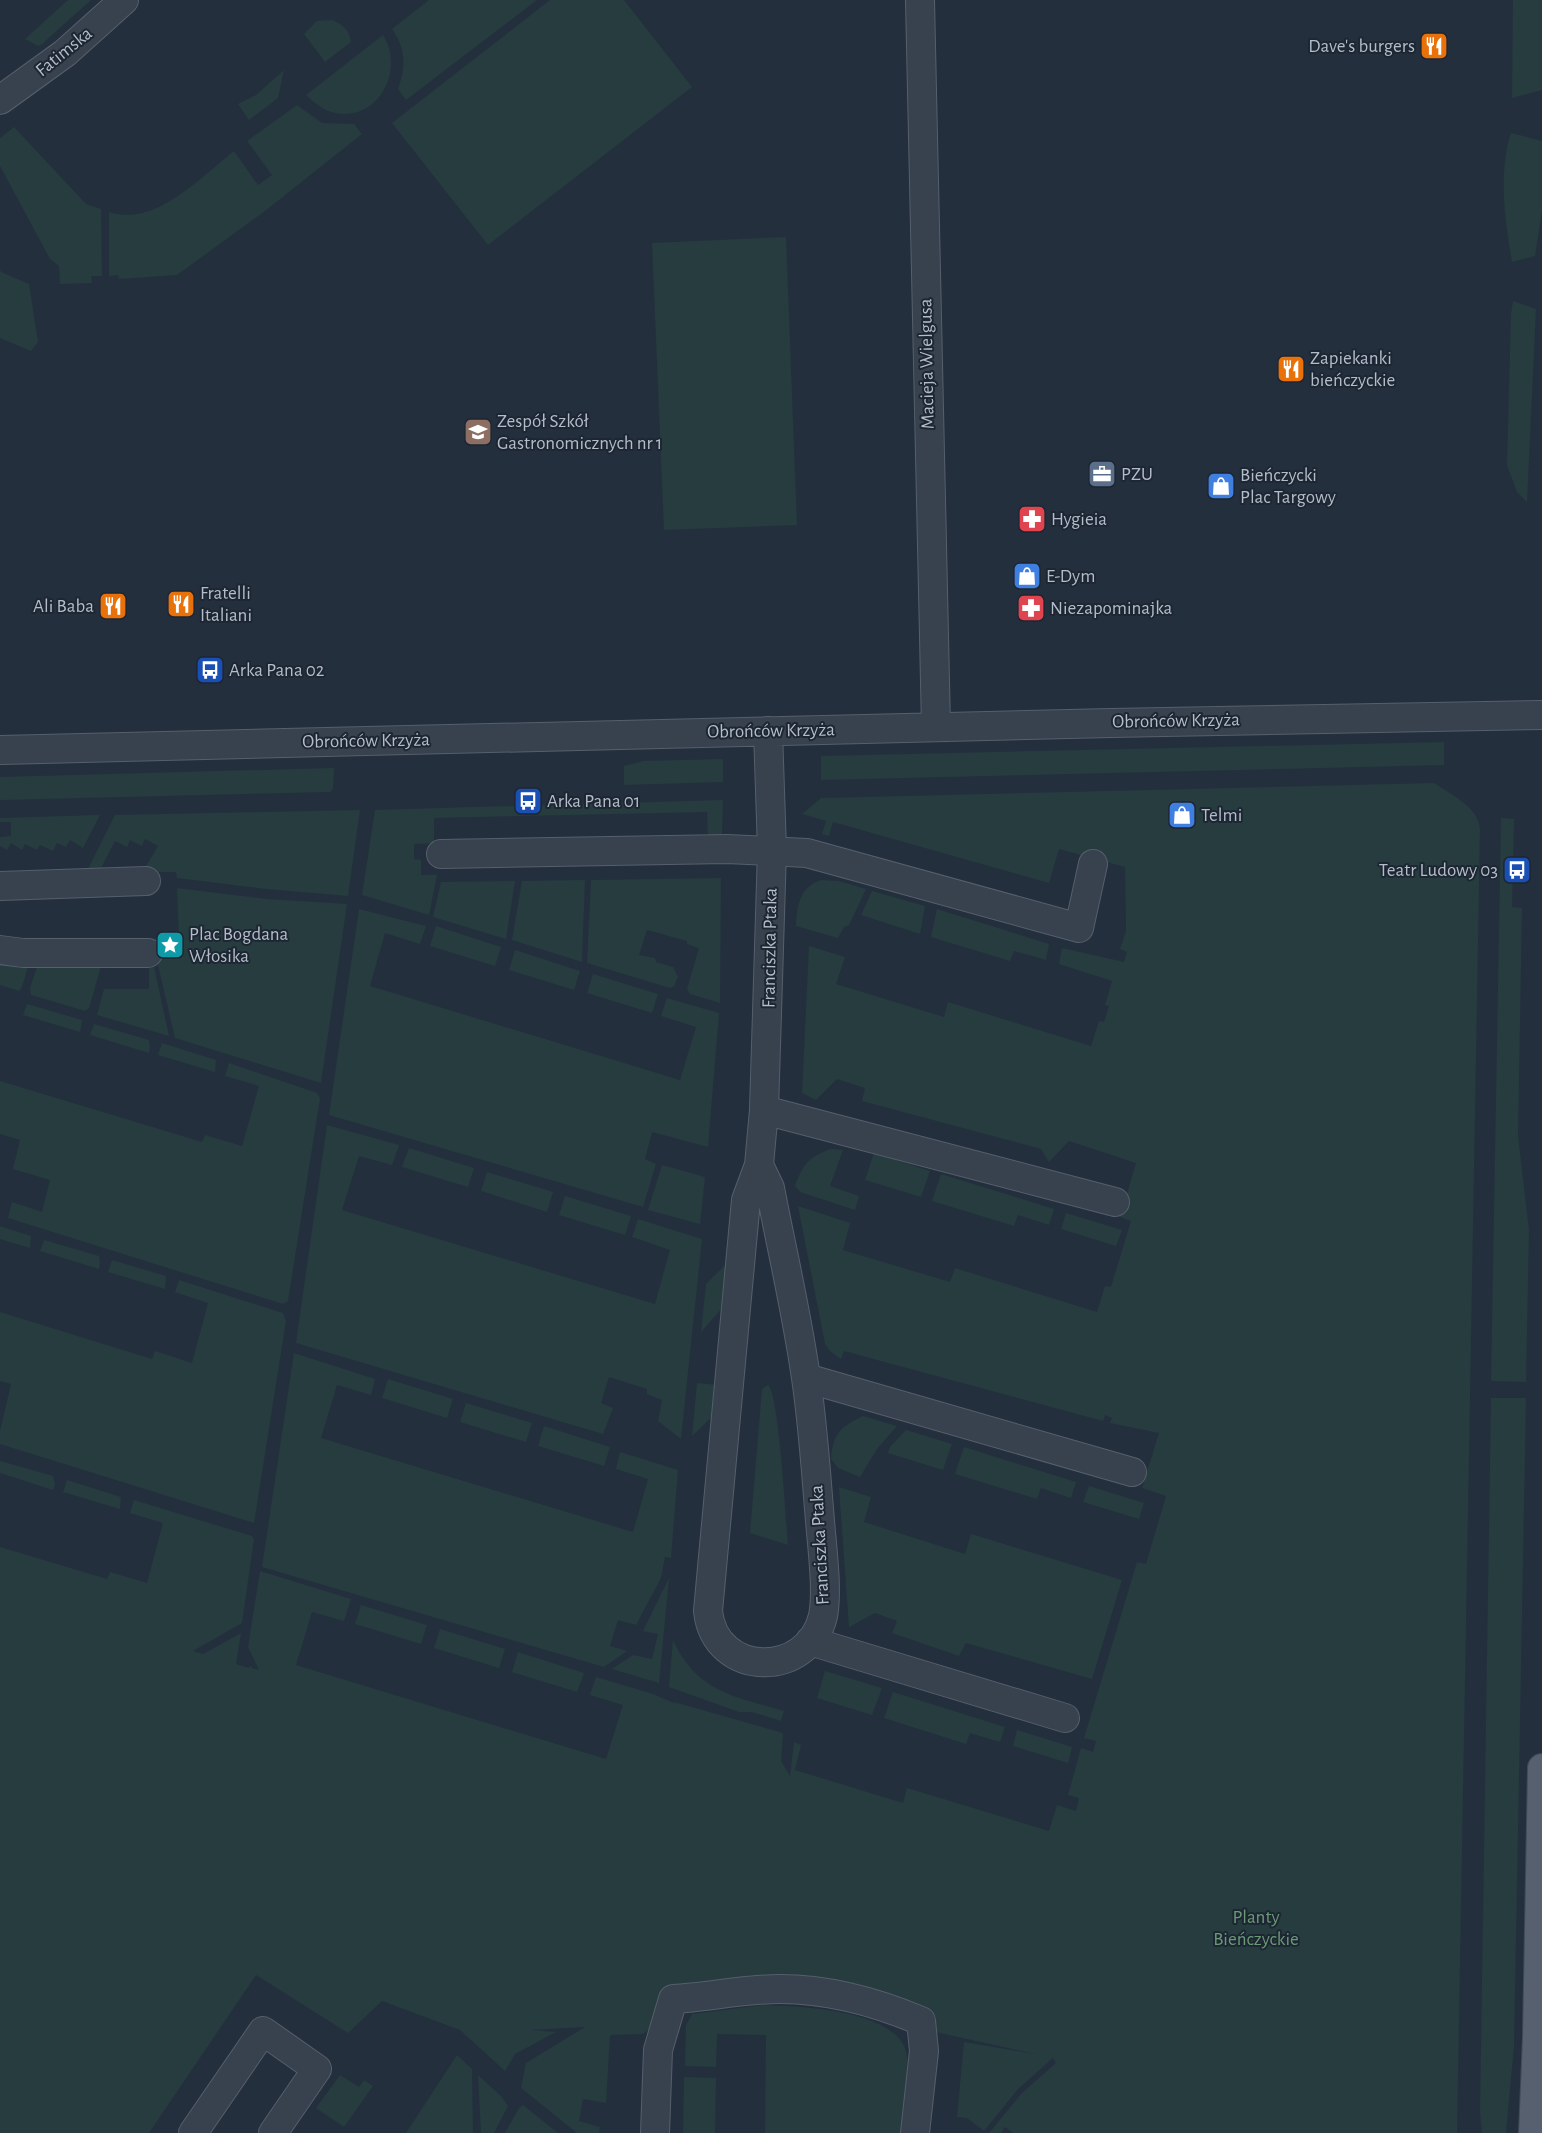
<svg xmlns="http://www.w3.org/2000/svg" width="1542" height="2133" font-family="'Alegreya Sans',sans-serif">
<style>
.green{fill:#263c3f}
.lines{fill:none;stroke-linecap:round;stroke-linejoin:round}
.minor-casing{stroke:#565f6c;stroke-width:30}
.major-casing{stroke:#414a57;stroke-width:30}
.minor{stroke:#38414e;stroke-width:28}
.major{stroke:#56606e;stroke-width:28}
.labels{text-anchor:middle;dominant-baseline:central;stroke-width:4;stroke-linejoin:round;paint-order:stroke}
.poi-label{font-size:19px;fill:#b4bcc9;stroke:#1d2633;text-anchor:start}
.street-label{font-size:19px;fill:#b4bcc9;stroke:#1d2633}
.park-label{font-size:19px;fill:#6b9a76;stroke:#1d2633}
</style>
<rect width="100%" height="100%" fill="#242f3e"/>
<path class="green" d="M 68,0 L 91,0 L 42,44 L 38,46 L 25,39 Z
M 429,0 L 537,0 L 406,100 L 398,89 C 406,67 406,49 392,29 Z
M 550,0 L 624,0 L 692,87 L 488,245 L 392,123 Z
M 1513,0 L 1542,0 L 1542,90 L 1512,98 Z
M 332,20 C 343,24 350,31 351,42 L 325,62 L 304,34 L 317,21 Z
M 383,35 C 405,69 379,122 335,113 C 324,111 315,103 306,95 Z
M 284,70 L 278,98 L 249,120 L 238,104 L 256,95 Z
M 297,105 L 322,123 L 354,124 L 362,134 L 265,211 L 177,275 L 119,279 L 118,275 L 109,276 L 109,212 C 154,228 201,177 234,151 L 258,185 L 272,175 L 247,141 Z
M 14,127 L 86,204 L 101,209 L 102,276 L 91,276 L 92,283 L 60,284 L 59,266 L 50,259 L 0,166 L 0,138 Z
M 1511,133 L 1542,141 L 1542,210 L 1535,256 L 1512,262 C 1505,221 1498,173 1511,133 Z
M 786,237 L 797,525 L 664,530 L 652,243 Z
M 0,269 L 1,272 L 29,284 L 38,342 L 31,351 L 0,338 Z
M 1513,301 L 1536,309 L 1527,502 L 1517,492 L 1507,465 L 1511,314 Z
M 1444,742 L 1444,765 L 821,780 L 821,756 Z
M 723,759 L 723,782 L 624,785 L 624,766 L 644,761 Z
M 334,768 L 333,789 L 330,792 L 0,800 L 0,777 Z
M 1434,783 C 1450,794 1479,807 1480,829 L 1457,2133 L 1013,2133 L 1005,2127 L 1001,2133 L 989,2133 L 1022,2093 L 1056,2063 L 1053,2058 L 1018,2089 L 984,2131 L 967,2118 L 957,2117 L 964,2042 L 1035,2054 L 818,2006 L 772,2000 L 655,2017 L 654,2026 L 643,2034 L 610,2035 L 606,2103 L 583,2099 L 579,2121 L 600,2127 L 599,2133 L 577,2133 L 521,2088 L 526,2063 L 585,2027 L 530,2030 L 556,2032 L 515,2054 L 505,2071 L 460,2030 L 382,2001 L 348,2033 L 256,1975 L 149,2133 L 0,2133 L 0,1547 L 107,1579 L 110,1572 L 147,1583 L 163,1523 L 130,1513 L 134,1500 L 252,1536 L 254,1539 L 242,1623 L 193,1651 L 203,1654 L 241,1633 L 236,1664 L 249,1668 L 250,1665 L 252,1668 L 259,1670 L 248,1647 L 260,1571 L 351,1599 L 344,1621 L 312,1612 L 296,1665 L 606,1759 L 623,1705 L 590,1695 L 596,1677 L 653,1694 L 676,1704 L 674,1702 L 783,1733 L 781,1761 L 790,1776 L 794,1742 L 801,1745 L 795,1770 L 903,1803 L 907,1788 L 1049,1831 L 1057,1805 L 1076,1811 L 1079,1798 L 1068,1795 L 1081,1748 L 1093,1752 L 1096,1741 L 1084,1738 L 1137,1562 L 1146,1564 L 1166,1496 L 1142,1488 L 1159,1433 L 1110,1423 L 1112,1418 L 1105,1415 L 1103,1421 L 844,1351 L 841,1359 L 831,1352 L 825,1344 L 798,1206 L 850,1223 L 843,1250 L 950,1282 L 955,1268 L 1097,1312 L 1105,1286 L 1111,1287 L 1131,1221 L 1120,1217 L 1136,1163 L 1069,1141 L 1049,1162 L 1041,1149 L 862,1101 L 865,1088 L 837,1079 L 816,1100 L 802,1093 L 809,946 L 845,957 L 836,984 L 944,1017 L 948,1002 L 1091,1046 L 1099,1021 L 1104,1022 L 1109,1006 L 1105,1005 L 1112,981 L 1059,964 L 1062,948 L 1124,962 L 1127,952 L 1120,949 L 1126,931 L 1125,867 L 1059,849 L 1049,883 L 833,822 L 829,836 L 822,834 L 826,821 L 802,814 L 821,798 Z
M 723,800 L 722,835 L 708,837 L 707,812 L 434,818 L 434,843 L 414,844 L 414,859 L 421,860 L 421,875 L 437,875 L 429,915 L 362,895 L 375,810 Z
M 360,810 L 348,896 L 266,889 L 177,878 L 176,872 L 147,872 L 145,868 L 158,846 L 145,839 L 142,846 L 130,840 L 127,847 L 115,841 L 100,870 L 87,871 L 115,815 Z
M 100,815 L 83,848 L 70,840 L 66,847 L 57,843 L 53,851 L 40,845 L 37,850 L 25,844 L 22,850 L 11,843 L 7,850 L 0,846 L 0,837 L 11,836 L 11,822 L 0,822 L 0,818 Z
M 1501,818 L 1514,819 L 1512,907 L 1522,908 L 1518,1136 L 1529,1230 L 1526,1382 L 1491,1381 Z
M 721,878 L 720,1003 L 690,994 L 687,989 L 699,948 L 687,944 L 687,941 L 647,930 L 639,955 L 655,958 L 656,962 L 673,967 L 678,977 L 674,986 L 670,988 L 587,963 L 591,880 Z
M 585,880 L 582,962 L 512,940 L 522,881 Z
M 821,880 L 839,881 L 866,889 L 849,925 L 844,927 L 838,938 L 796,926 C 797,907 799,887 821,880 Z
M 515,881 L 506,939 L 433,917 L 441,882 Z
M 177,888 L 267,899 L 347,904 L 321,1083 L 175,1038 L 155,952 L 155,938 L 179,938 Z
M 872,891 L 925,906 L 920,934 L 861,915 Z
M 359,909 L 426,926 L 420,944 L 385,933 L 370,986 L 680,1080 L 696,1027 L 661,1016 L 667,998 L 719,1013 L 708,1147 L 652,1132 L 645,1159 L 656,1164 L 643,1207 L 329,1115 Z
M 937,909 L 1049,944 L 1046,960 L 1014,951 L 1010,961 L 931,937 Z
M 436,926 L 501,947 L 495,966 L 430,946 Z
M 515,950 L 580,971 L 574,990 L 509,970 Z
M 0,958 L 29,963 L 22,987 L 19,991 L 0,985 Z
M 153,962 L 169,1036 L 97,1015 L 104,989 L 149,989 L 149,963 Z
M 102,963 L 89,1008 L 85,1011 L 31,995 L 30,988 L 38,964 Z
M 593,974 L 658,994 L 652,1013 L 587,993 Z
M 27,1004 L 82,1020 L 80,1032 L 23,1015 Z
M 94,1024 L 149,1040 L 150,1047 L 149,1053 L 90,1035 Z
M 162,1043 L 216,1060 L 215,1072 L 158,1055 Z
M 229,1063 L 317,1093 L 320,1098 L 288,1301 L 283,1304 L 8,1218 L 12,1202 L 42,1212 L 50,1180 L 13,1169 L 20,1140 L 0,1134 L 0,1081 L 202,1142 L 205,1135 L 242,1146 L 259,1086 L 225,1076 Z
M 327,1125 L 399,1145 L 392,1165 L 359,1156 L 342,1210 L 655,1304 L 670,1250 L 632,1237 L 638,1219 L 702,1239 L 681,1439 L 658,1421 L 662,1400 L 647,1394 L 647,1389 L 609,1377 L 601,1403 L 613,1408 L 603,1434 L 296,1343 Z
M 409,1148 L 474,1168 L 468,1187 L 402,1167 Z
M 830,1149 L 843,1150 L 830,1186 L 859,1196 L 855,1210 L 800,1192 L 795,1186 C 803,1164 808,1158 830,1149 Z
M 874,1153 L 930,1171 L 921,1197 L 865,1180 Z
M 662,1165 L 705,1177 L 700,1224 L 648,1210 Z
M 487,1172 L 553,1192 L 547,1212 L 481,1191 Z
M 941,1174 L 1054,1209 L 1049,1225 L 1018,1215 L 1014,1226 L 932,1201 Z
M 565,1196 L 631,1216 L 625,1235 L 559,1215 Z
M 1066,1213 L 1122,1230 L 1116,1246 L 1061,1229 Z
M 0,1226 L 31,1236 L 30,1248 L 0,1239 Z
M 44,1240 L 99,1256 L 100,1263 L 99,1269 L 40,1251 Z
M 112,1260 L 166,1276 L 165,1289 L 108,1272 Z
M 728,1262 L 724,1306 L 701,1332 L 706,1284 Z
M 179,1280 L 283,1313 L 286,1321 L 254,1523 L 0,1444 L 0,1431 L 11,1384 L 0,1381 L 0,1312 L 152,1359 L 155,1351 L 192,1363 L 208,1303 L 175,1292 Z
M 294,1353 L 375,1379 L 371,1395 L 337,1385 L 321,1438 L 633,1532 L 648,1479 L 616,1469 L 620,1452 L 678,1470 L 671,1558 L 665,1557 L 661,1578 L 636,1625 L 618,1620 L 610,1646 L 627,1651 L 604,1667 L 262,1567 Z
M 388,1379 L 453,1399 L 447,1418 L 382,1398 Z
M 697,1383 L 717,1385 L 714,1415 L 692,1436 Z
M 768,1385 C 779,1393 786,1523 788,1545 L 750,1533 L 762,1389 Z
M 1491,1398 L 1526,1398 L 1514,2046 L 1506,2133 L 1482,2133 L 1480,2112 Z
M 466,1403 L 532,1423 L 526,1442 L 460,1422 Z
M 863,1416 L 897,1426 L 877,1449 L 860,1477 L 838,1468 L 831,1459 C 833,1434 840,1427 863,1416 Z
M 544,1426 L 610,1447 L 604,1466 L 538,1446 Z
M 906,1430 L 952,1444 L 943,1470 L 888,1453 L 890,1447 Z
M 964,1447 L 1076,1482 L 1071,1498 L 1041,1488 L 1037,1499 L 955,1474 Z
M 0,1461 L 53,1476 L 55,1484 L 53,1490 L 0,1473 Z
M 67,1480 L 121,1497 L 120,1509 L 63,1492 Z
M 1089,1486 L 1144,1503 L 1139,1519 L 1083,1502 Z
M 839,1487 L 871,1497 L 864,1522 L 965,1554 L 971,1534 L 1122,1580 L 1092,1679 L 966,1643 L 959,1656 L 892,1633 L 897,1621 L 875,1613 L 849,1627 Z
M 669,1578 L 659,1683 L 612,1669 L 633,1655 L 652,1659 L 658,1634 L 643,1631 Z
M 361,1605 L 427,1625 L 421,1644 L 355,1624 Z
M 440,1629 L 505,1649 L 499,1668 L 434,1648 Z
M 673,1640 C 697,1692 733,1696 784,1711 L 781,1721 L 752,1712 L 739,1712 L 669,1687 Z
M 518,1652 L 584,1673 L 577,1692 L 512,1672 Z
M 825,1671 L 882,1688 L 872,1715 L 817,1698 Z
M 893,1692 L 1005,1727 L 1000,1742 L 970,1733 L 966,1744 L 884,1718 Z
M 1017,1730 L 1072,1747 L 1068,1763 L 1013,1746 Z
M 763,2005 C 797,2006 903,2009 907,2057 C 909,2078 902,2111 900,2133 L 765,2133 L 766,2035 L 717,2034 L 716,2067 L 685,2066 L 686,2025 L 692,2014 Z
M 457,2055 L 472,2069 L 473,2133 L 406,2133 Z
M 340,2075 L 359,2087 L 364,2080 L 373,2086 L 344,2127 L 316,2108 Z
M 478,2075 L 502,2097 L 508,2106 L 494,2133 L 481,2133 Z
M 684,2077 L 716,2078 L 715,2133 L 683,2133 Z
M 523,2105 L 558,2133 L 505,2133 L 519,2108 Z"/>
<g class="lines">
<defs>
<path id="minor" d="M 920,0 L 936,727
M 0,100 L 65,53 L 124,0
M 0,750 L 1111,723 L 1542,715
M 441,854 L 727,849 L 807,853 L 1079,928 L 1093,864
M 0,886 L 146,881
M 0,950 L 23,953 L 148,953
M 764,1110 L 1115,1202
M 759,1165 L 770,1188 C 782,1251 797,1314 806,1378 C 813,1425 816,1473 820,1521 C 822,1547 828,1591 823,1616 C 808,1679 715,1678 708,1611 L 746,1200 L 759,1165 L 764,1110 L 772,850 L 768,731
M 806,1378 L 1132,1472
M 810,1641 L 1065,1718
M 193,2133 L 263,2031 L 317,2069 L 273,2133
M 655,2133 L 658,2050 L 673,1999 C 708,1997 744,1989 780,1989 C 829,1989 876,2002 921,2021 L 924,2051 L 915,2133"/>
<path id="major" d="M 1533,2133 L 1537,2037 L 1542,1768"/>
</defs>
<use href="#minor" class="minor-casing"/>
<use href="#major" class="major-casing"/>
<use href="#minor" class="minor"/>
<use href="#major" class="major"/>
</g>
<defs>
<symbol id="restaurant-square" viewBox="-11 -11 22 22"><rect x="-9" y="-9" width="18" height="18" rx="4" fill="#e8710a" stroke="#1d2633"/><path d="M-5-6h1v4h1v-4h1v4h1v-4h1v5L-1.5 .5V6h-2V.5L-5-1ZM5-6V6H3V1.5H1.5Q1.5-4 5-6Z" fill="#fff"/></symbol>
<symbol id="school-square" viewBox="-11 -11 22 22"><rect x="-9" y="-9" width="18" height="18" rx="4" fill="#8d6e63" stroke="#1d2633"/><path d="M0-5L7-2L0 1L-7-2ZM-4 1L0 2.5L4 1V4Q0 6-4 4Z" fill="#fff"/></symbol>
<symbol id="office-square" viewBox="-11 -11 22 22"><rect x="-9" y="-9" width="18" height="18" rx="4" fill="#5c6f8a" stroke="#1d2633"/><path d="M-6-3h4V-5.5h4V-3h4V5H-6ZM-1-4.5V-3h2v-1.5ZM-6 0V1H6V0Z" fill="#fff"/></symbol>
<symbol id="shop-square" viewBox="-11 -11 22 22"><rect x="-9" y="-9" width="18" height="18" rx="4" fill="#3f7fe0" stroke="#1d2633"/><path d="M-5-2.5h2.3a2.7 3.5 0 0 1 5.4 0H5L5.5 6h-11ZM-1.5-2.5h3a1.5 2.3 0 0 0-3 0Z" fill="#fff"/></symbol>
<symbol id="pharmacy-square" viewBox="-11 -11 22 22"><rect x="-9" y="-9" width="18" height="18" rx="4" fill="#e0444e" stroke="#1d2633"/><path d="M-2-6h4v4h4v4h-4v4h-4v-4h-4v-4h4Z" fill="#fff"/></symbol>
<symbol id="bus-square" viewBox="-11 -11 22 22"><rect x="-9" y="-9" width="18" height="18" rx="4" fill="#1a4fb4" stroke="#1d2633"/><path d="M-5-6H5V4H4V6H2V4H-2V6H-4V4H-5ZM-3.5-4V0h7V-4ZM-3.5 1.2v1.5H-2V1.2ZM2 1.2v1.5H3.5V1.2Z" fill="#fff"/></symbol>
<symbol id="sight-square" viewBox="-11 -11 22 22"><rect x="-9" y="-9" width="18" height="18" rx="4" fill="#0f9aa8" stroke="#1d2633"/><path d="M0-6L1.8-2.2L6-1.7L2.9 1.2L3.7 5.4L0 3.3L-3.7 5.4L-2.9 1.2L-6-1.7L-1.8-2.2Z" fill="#fff"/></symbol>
</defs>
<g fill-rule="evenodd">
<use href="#restaurant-square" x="1418" y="30" width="32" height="32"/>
<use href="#restaurant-square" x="1275" y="353" width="32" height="32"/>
<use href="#school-square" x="462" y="416" width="32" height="32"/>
<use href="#office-square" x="1086" y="458" width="32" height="32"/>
<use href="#shop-square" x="1205" y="470" width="32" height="32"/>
<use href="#pharmacy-square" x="1016" y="503" width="32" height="32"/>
<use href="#shop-square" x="1011" y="560" width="32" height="32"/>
<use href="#restaurant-square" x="165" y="588" width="32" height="32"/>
<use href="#restaurant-square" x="97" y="590" width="32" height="32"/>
<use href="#pharmacy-square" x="1015" y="592" width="32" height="32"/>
<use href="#bus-square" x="194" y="654" width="32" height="32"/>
<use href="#bus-square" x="512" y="785" width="32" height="32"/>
<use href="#shop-square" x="1166" y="799" width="32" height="32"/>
<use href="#bus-square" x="1501" y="854" width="32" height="32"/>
<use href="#sight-square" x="154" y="929" width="32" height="32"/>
</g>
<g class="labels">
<g class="poi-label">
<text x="1415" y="46" text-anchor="end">Dave's burgers</text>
<text x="1310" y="358">Zapiekanki<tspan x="1310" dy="22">bieńczyckie</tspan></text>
<text x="497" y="421">Zespół Szkół<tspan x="497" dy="22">Gastronomicznych nr 1</tspan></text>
<text x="1121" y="474">PZU</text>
<text x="1240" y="475">Bieńczycki<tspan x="1240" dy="22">Plac Targowy</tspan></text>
<text x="1051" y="519">Hygieia</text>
<text x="1046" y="576">E-Dym</text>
<text x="200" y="593">Fratelli<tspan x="200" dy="22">Italiani</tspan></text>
<text x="94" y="606" text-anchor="end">Ali Baba</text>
<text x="1050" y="608">Niezapominajka</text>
<text x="229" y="670">Arka Pana 02</text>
<text x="547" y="801">Arka Pana 01</text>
<text x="1201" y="815">Telmi</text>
<text x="1498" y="870" text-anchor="end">Teatr Ludowy 03</text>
<text x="189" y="934">Plac Bogdana<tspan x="189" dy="22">Włosika</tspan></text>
</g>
<g class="street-label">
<text transform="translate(64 52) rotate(-39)">Fatimska</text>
<text transform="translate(927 364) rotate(-91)">Macieja Wielgusa</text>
<text transform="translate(1176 721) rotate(-1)">Obrońców Krzyża</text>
<text transform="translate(771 731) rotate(-1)">Obrońców Krzyża</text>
<text transform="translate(366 741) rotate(-1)">Obrońców Krzyża</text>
<text transform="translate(770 948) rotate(-89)">Franciszka Ptaka</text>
<text transform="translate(820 1545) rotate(-93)">Franciszka Ptaka</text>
</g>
<g class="park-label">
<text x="1256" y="1917">Planty<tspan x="1256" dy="22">Bieńczyckie</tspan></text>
</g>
</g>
</svg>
